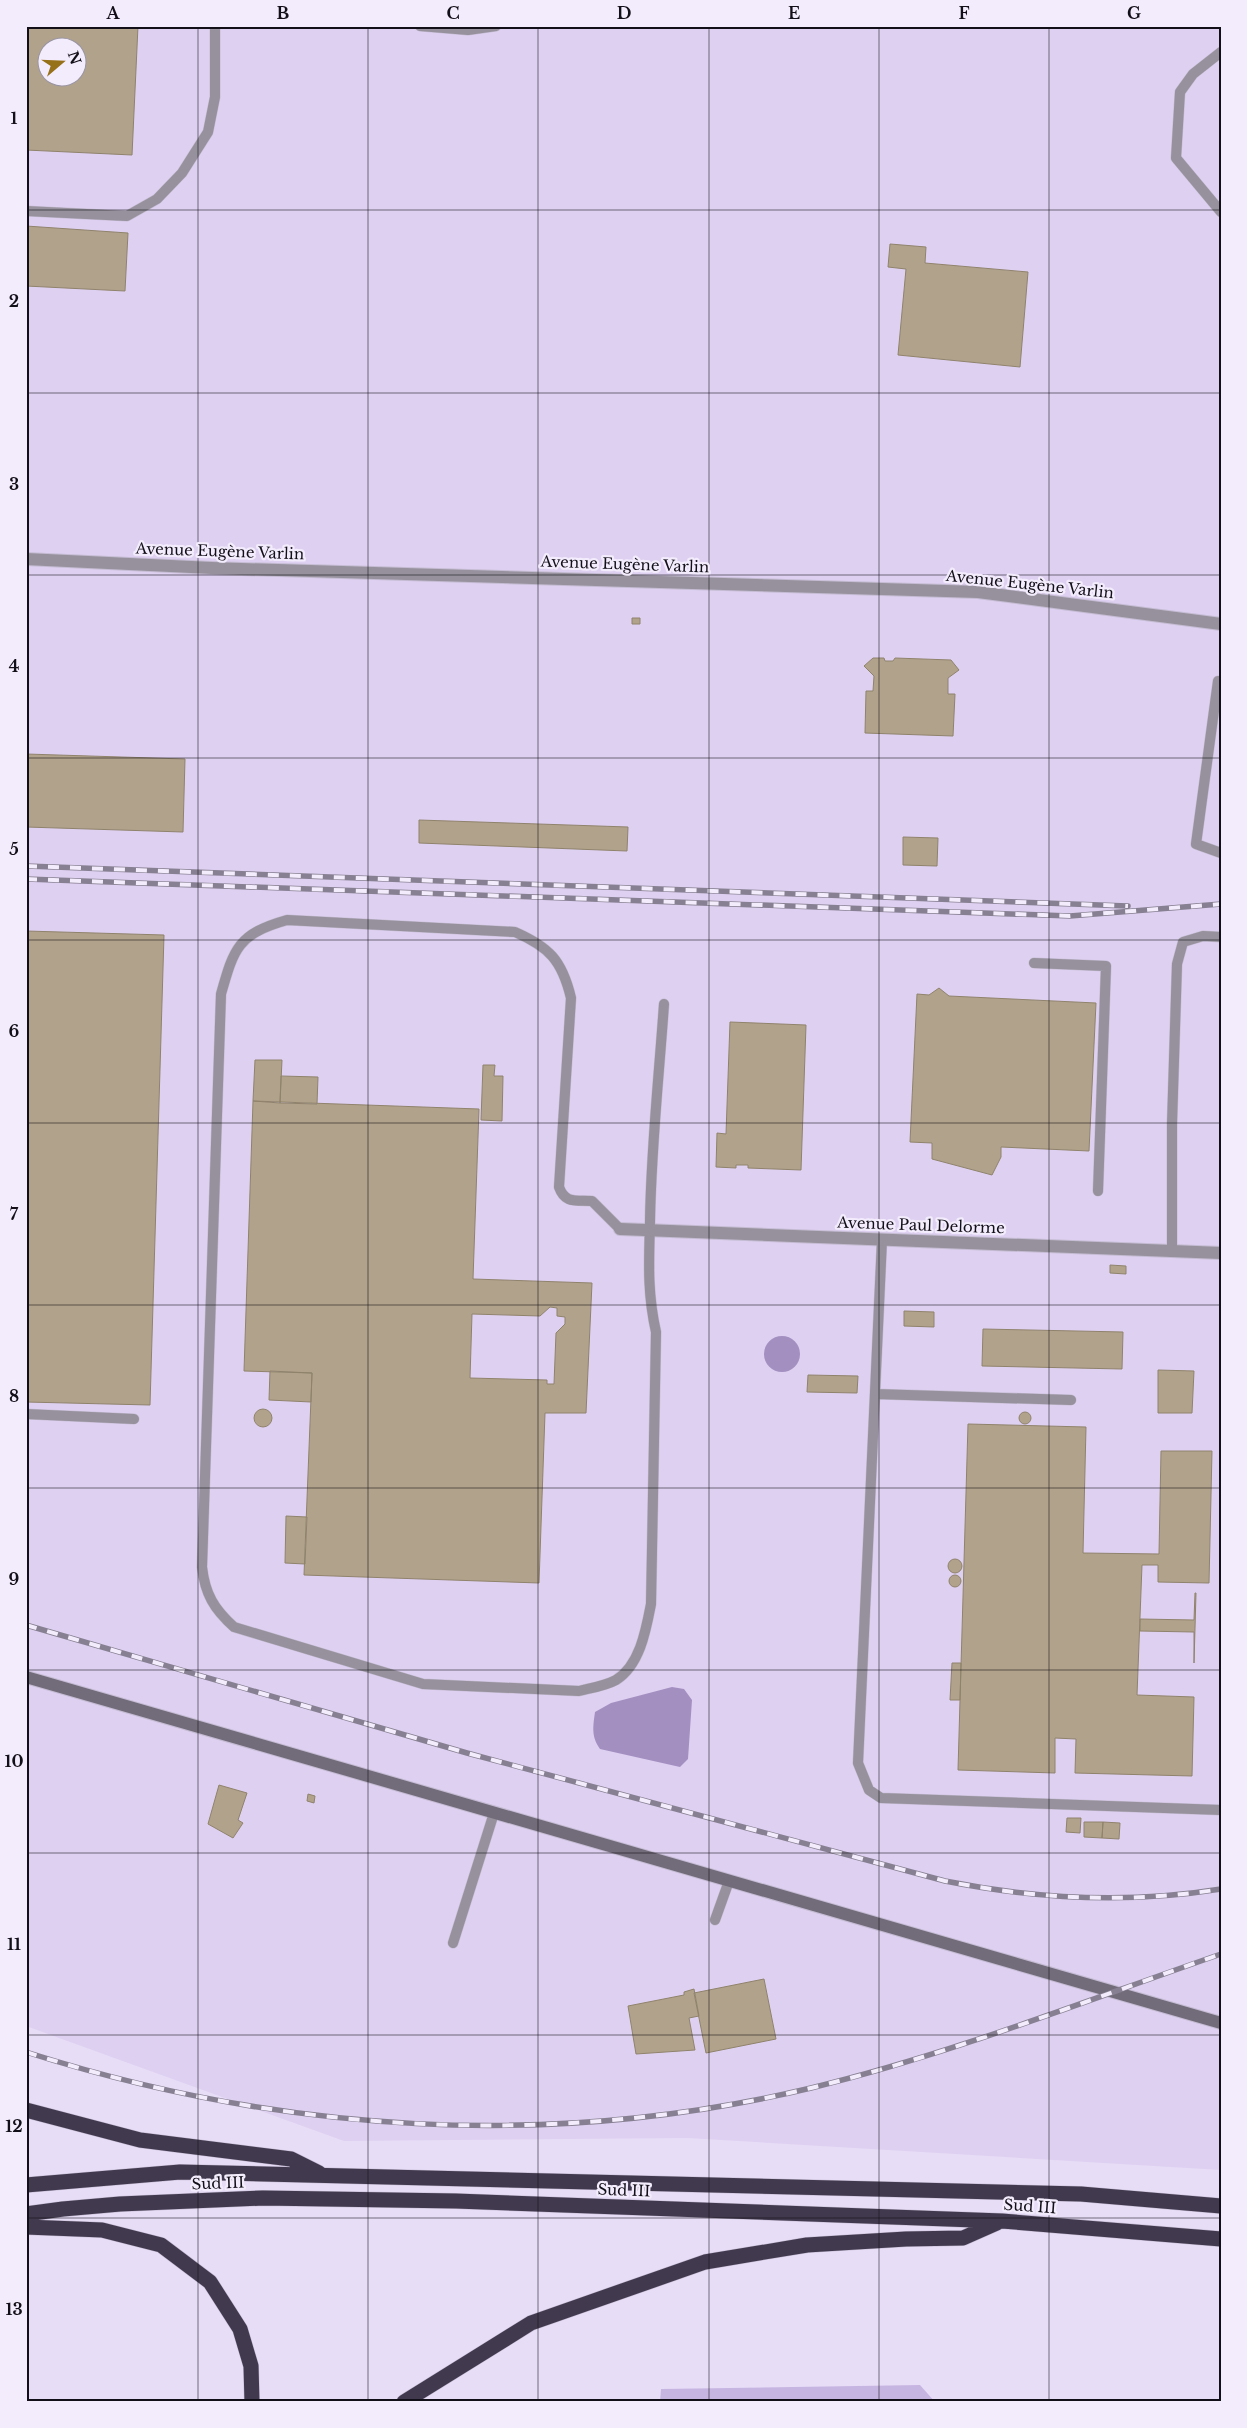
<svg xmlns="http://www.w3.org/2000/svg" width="1247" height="2428" font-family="'Libre Baskerville',serif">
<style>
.built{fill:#ded0f1;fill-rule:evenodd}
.green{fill:#c7b5e1}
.water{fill:#a48fc1}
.building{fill:#b1a38b;stroke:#90836c;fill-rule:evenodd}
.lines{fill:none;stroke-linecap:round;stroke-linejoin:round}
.lane-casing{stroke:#c5bcd3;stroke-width:11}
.street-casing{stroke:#c5bcd3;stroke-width:14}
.secondary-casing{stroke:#c5bcd3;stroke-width:14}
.highway-casing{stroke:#c5bcd3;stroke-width:16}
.lane{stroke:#96919c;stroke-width:10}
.street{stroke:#96919c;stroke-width:12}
.secondary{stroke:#716b7a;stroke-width:12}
.highway{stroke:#41394d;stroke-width:15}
.rail-casing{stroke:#878092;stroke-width:5.5}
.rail{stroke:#f3ecfc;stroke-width:4;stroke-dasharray:11;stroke-linecap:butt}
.grid{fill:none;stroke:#130f18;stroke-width:1;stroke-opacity:0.55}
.labels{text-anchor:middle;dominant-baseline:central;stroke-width:4.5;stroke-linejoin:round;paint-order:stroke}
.street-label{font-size:15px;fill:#130f18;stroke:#f3ecfc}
.neatline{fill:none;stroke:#130f18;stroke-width:2}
.grid-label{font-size:16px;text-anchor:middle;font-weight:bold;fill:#130f18}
</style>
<rect width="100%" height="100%" fill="#e7ddf7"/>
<path class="built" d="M 26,26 L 1221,26 L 1221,2170 L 688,2138 L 344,2141 L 26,2026 ZM 48,48 L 78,48 L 78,78 L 48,78 Z"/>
<path class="green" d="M 920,2385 L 935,2402 L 660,2402 L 661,2389 Z"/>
<path class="water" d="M764 1354a18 18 0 1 1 36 0a18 18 0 1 1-36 0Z
M 672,1687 L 684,1689 L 692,1700 L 688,1759 L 680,1767 L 600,1749 C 591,1737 593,1726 595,1712 L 611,1703 Z"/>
<path class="building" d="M 26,26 L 138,26 L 132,155 L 26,150 ZM 48,48 L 78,48 L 78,78 L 48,78 Z
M 26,226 L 128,233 L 125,291 L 26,286 Z
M 890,244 L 926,247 L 925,263 L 1028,272 L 1020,367 L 898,355 L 906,269 L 888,267 Z
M 632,618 L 640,618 L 640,624 L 632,624 Z
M 873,658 L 884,658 L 885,661 L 893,661 L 895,658 L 951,660 L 959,670 L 948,678 L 948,694 L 955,694 L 953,736 L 865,733 L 866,691 L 873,691 L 874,676 L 864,666 Z
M 26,754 L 185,759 L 183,832 L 26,827 Z
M 419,820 L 628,827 L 627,851 L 419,843 Z
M 903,837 L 938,838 L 937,866 L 903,865 Z
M 26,931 L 164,935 L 150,1405 L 26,1402 Z
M 939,988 L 949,996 L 1096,1003 L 1089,1151 L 1001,1147 L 1001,1157 L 992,1175 L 932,1159 L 932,1143 L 910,1142 L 917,994 L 929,995 Z
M 730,1022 L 806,1025 L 801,1170 L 748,1168 L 748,1165 L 736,1165 L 736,1168 L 716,1167 L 717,1133 L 726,1134 Z
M 255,1060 L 282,1060 L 280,1103 L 253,1101 Z
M 483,1065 L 495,1065 L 494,1076 L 503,1076 L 502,1121 L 481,1120 Z
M 281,1076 L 318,1077 L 317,1104 L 280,1103 Z
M 253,1101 L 479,1109 L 473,1279 L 592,1283 L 586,1413 L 545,1413 L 539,1583 L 304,1575 L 312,1373 L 244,1371 ZM 550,1307 L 557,1308 L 557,1316 L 565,1317 L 565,1324 L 556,1333 L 554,1384 L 547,1384 L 547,1380 L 470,1378 L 472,1314 L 540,1316 Z
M 1110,1265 L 1126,1266 L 1126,1274 L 1110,1273 Z
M 904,1311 L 934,1312 L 934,1327 L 904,1326 Z
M 983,1329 L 1123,1332 L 1122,1369 L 982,1366 Z
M 1158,1370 L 1194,1371 L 1192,1413 L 1158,1413 Z
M 270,1371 L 312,1373 L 311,1402 L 269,1400 Z
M 808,1375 L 858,1376 L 857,1393 L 807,1392 Z
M254 1418a9 9 0 1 1 18 0a9 9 0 1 1-18 0Z
M1019 1418a6 6 0 1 1 12 0a6 6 0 1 1-12 0Z
M 968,1424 L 1086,1427 L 1083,1553 L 1159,1554 L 1161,1451 L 1212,1451 L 1209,1583 L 1158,1582 L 1158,1565 L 1142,1565 L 1137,1695 L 1194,1697 L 1192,1776 L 1075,1773 L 1076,1739 L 1055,1738 L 1055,1773 L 958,1770 Z
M 286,1516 L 307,1517 L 305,1564 L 285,1563 Z
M948 1566a7 7 0 1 1 14 0a7 7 0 1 1-14 0Z
M949 1581a6 6 0 1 1 12 0a6 6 0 1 1-12 0Z
M 1195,1593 L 1196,1593 L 1194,1663 L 1194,1632 L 1140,1631 L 1140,1619 L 1194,1620 Z
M 952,1663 L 961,1663 L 960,1700 L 950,1700 Z
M 219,1785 L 247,1793 L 238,1820 L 243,1823 L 233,1838 L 208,1824 Z
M 308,1794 L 315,1796 L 314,1803 L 307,1801 Z
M 1067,1818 L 1081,1818 L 1080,1833 L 1066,1832 Z
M 1084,1822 L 1103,1822 L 1102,1838 L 1084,1837 Z
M 1103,1822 L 1120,1823 L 1119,1839 L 1102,1838 Z
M 764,1979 L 776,2039 L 706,2053 L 694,1993 Z
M 694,1989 L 699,2016 L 689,2018 L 695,2050 L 636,2054 L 628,2006 L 684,1995 L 684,1992 Z"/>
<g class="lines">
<defs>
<path id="lane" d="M 420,26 L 468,30 L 496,26
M 1221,52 L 1193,74 L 1180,92 L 1176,158 L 1221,212
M 26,211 L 127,216 L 157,199 L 182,173 L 208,132 L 215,97 L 215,26
M 1221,682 L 1218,681 L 1196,844 L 1221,853
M 1034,963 L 1106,966 L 1098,1191
M 620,1229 L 592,1201 C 576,1200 565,1204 559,1187 L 571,998 C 562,960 549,947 515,932 L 287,920 C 238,934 234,948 221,994 L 202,1567 C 205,1594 214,1609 234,1627 L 423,1684 L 579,1691 C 591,1688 605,1686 616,1680 C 640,1665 646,1630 651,1604 L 656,1332 C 647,1292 649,1261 650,1221 C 651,1149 659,1076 664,1004
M 882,1240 L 858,1763 L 869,1790 L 881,1798 L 1221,1810
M 1172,1252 L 1172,1124 L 1177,964 L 1183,942 L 1203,936 L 1221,937
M 875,1394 L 1071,1400
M 26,1414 L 134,1419
M 715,1920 L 729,1881
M 453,1943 L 494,1813"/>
<path id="street" d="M 26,559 L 212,568 L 978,592 L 1221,624
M 620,1229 L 1221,1253"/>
<path id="secondary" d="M 26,1677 L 1221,2023"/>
<path id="highway" d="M 26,2110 L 140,2140 L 291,2159 L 319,2173
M 26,2185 L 180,2172 L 1081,2194 L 1221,2206
M 26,2214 L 63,2209 L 120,2204 L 263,2198 L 456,2201 L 1002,2221 L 1221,2239
M 26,2227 L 102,2230 L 161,2245 L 210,2282 L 240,2329 L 251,2366 L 252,2402
M 404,2402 L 531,2323 L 705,2262 L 807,2245 L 906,2239 L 963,2238 L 997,2223"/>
</defs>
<use href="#lane" class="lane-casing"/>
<use href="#street" class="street-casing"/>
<use href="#secondary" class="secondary-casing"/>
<use href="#highway" class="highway-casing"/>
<use href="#lane" class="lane"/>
<use href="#street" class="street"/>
<use href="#secondary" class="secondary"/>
<use href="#highway" class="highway"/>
<defs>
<path id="rail" d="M 26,866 L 1128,906
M 26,879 L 1070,916 L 1221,904
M 26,1625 L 467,1753 L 945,1881 C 1036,1899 1128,1904 1221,1889
M 26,2052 C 280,2133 551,2150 811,2088 C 951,2054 1085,2001 1221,1954"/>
</defs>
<use href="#rail" class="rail-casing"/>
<use href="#rail" class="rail"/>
</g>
<path class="grid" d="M 198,26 L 198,2402M 368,26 L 368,2402M 538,26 L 538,2402M 709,26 L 709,2402M 879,26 L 879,2402M 1049,26 L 1049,2402M 26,210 L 1221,210M 26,393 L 1221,393M 26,575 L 1221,575M 26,758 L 1221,758M 26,940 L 1221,940M 26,1123 L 1221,1123M 26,1305 L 1221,1305M 26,1488 L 1221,1488M 26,1670 L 1221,1670M 26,1853 L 1221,1853M 26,2035 L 1221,2035M 26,2218 L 1221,2218"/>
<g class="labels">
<g class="street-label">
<text transform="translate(220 551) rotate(2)">Avenue Eugène Varlin</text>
<text transform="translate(625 564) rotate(2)">Avenue Eugène Varlin</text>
<text transform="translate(1030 584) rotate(6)">Avenue Eugène Varlin</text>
<text transform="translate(921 1225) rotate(2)">Avenue Paul Delorme</text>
<text transform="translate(218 2183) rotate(-2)">Sud III</text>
<text transform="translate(624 2190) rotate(2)">Sud III</text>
<text transform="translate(1030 2206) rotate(4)">Sud III</text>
</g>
</g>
<rect width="1247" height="2428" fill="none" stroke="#f3ecfc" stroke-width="55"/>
<g transform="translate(62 62) rotate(71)"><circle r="24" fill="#f3ecfc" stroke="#9994a1"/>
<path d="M0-4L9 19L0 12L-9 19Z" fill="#97701a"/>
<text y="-8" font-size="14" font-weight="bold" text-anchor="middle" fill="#130f18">N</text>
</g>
<rect x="28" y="28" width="1192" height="2372" class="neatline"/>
<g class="grid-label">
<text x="113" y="19">A</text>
<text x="283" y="19">B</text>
<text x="453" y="19">C</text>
<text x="624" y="19">D</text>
<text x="794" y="19">E</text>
<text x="964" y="19">F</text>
<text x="1134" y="19">G</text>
<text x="14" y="124">1</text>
<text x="14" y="307">2</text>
<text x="14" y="490">3</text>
<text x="14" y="672">4</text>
<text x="14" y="855">5</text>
<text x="14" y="1037">6</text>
<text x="14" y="1220">7</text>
<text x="14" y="1402">8</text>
<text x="14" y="1585">9</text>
<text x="14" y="1767">10</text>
<text x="14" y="1950">11</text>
<text x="14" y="2132">12</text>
<text x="14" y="2315">13</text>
</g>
</svg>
